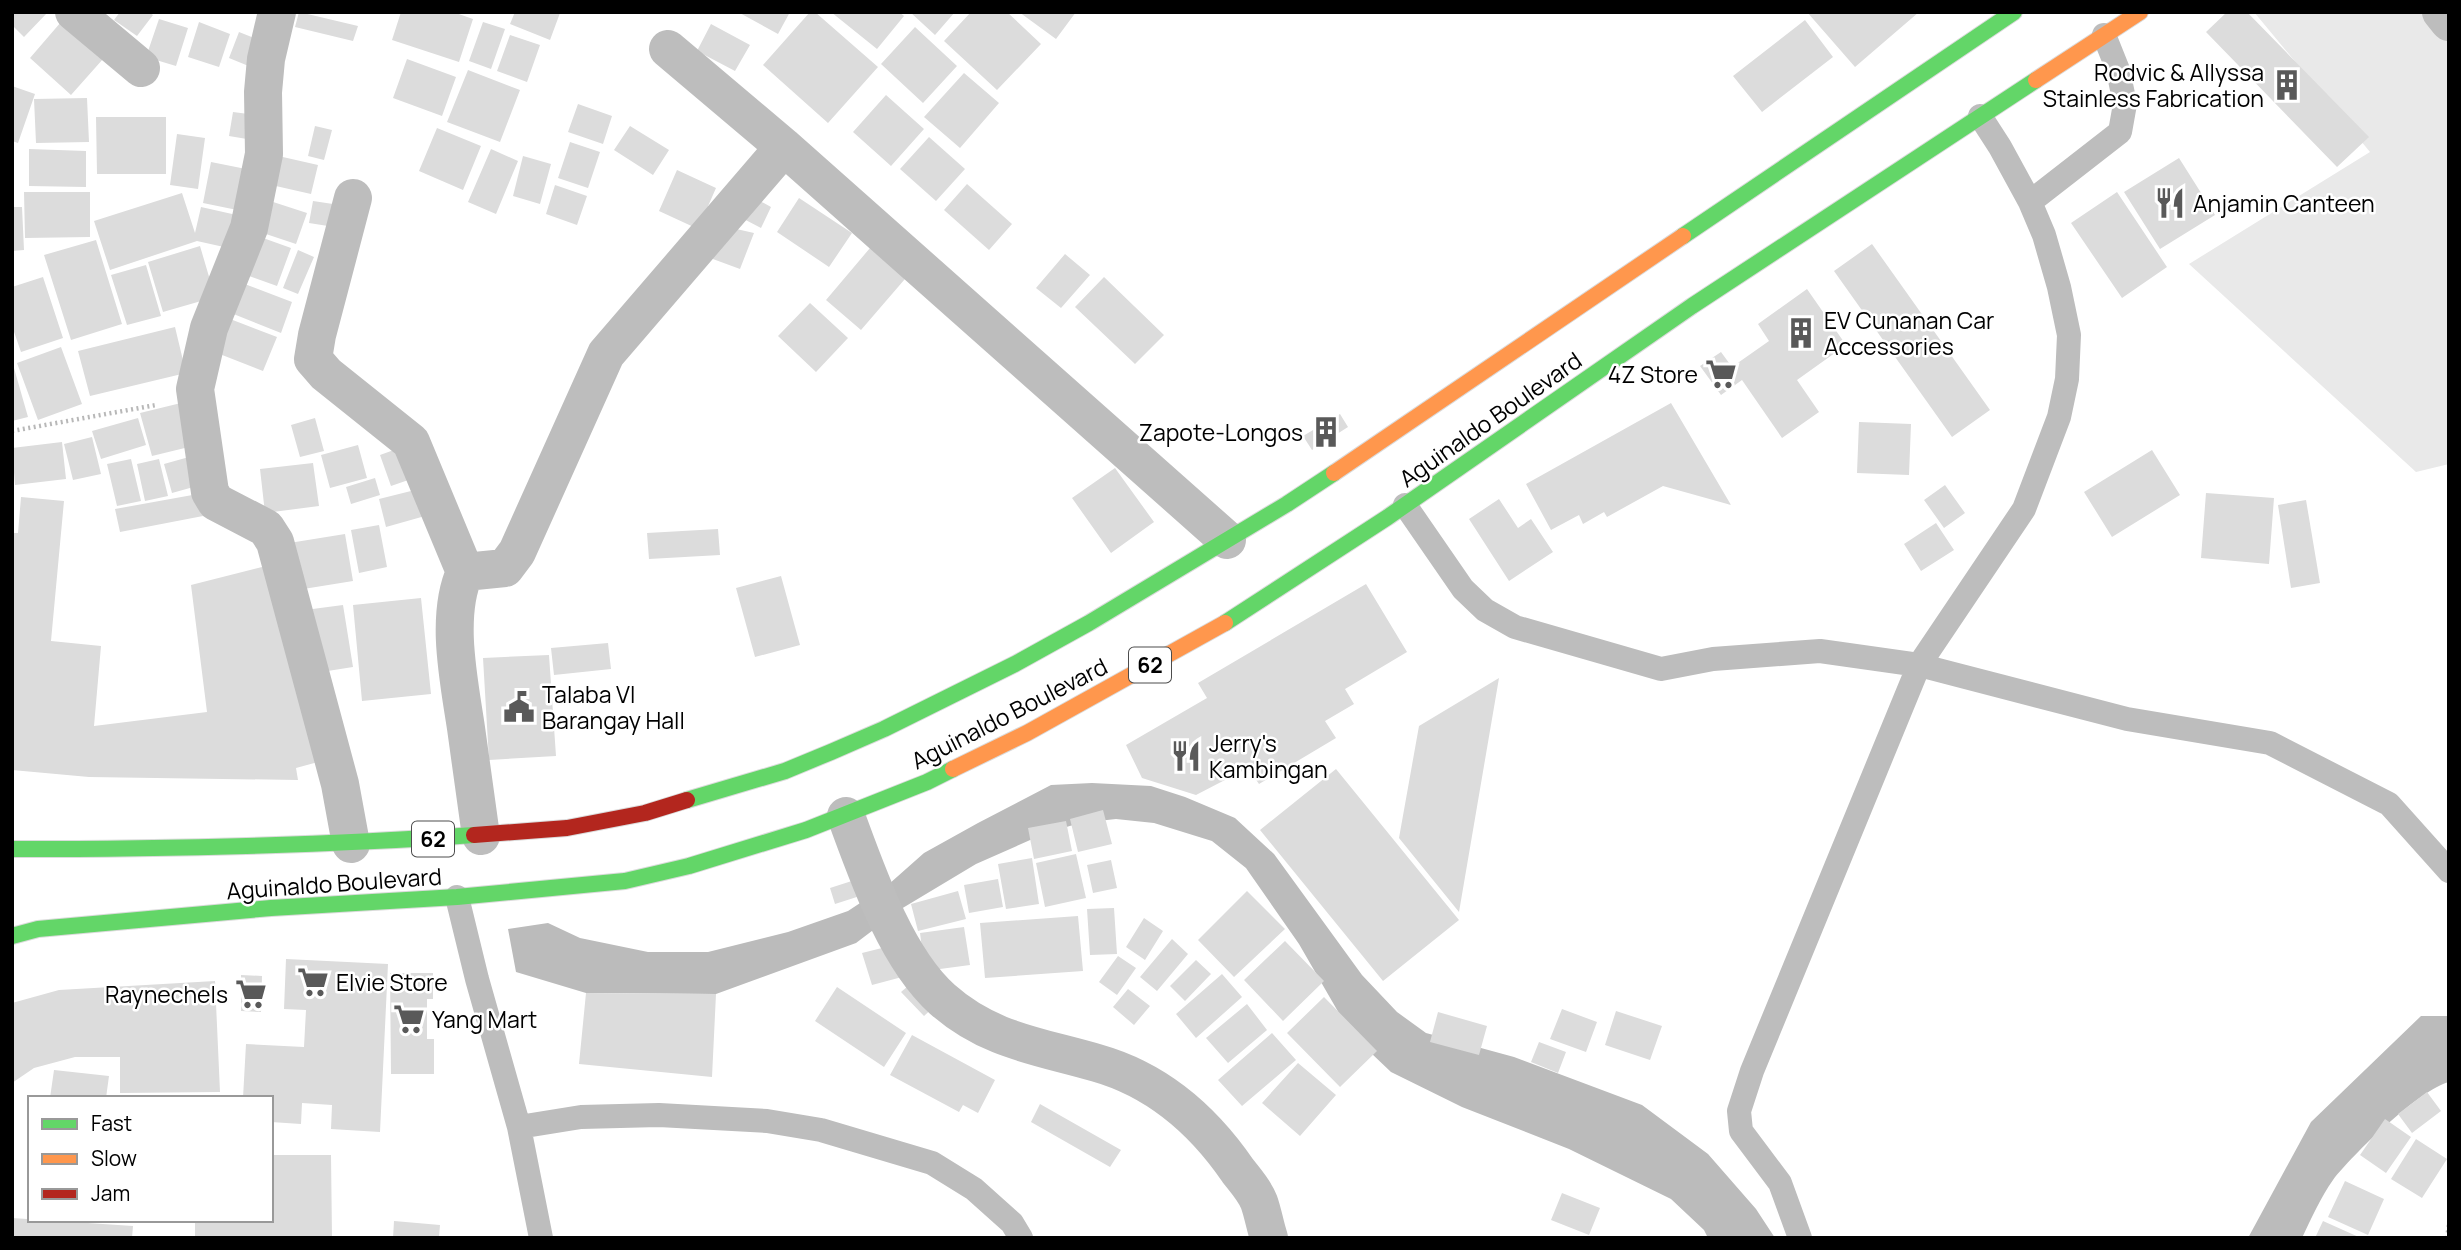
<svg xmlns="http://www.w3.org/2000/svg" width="2461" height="1250" font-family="Manrope,sans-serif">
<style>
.green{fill:#e9e9e9}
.water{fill:#bbb}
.building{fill:#dcdcdc}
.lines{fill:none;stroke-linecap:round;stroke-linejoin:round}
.fast-casing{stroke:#dbdbdb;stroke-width:18}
.slow-casing{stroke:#dbdbdb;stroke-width:18}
.jam-casing{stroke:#dbdbdb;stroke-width:18}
.path{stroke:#b8b8b8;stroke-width:4.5;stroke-dasharray:2 3.5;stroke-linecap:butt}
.lane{stroke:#bdbdbd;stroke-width:24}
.street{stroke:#bdbdbd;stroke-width:38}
.fast{stroke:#63d668;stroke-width:16}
.slow{stroke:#ff974d;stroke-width:16}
.jam{stroke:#b3261e;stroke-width:16}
.labels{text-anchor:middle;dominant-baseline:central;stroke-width:5;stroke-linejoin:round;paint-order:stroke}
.shield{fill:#fff;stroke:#4c4c4c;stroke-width:2}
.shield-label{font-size:21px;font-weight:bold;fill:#000}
.poi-label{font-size:23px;fill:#000;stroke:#fff;text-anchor:start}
.street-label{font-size:23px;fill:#000;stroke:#fff}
</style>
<rect width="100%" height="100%" fill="#fff"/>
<path class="green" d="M 2254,12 L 2449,12 L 2449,464 L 2416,472 L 2189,264 L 2370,152 Z"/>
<path class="water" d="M 1092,783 L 1151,786 L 1185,797 L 1235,818 L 1274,854 L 1362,975 L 1397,1012 L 1426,1033 L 1514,1057 L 1642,1105 L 1708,1154 L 1756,1209 L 1775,1238 L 1708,1238 L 1704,1230 L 1671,1199 L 1569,1149 L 1462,1107 L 1391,1072 L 1351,1034 L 1299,944 L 1246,868 L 1212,841 L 1154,823 L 1116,819 L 1080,823 L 1046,833 L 976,864 L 901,909 L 856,943 L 716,994 L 586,993 L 516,972 L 508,929 L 548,923 L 580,938 L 648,952 L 708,952 L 788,932 L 848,911 L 889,884 L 924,853 L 978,823 L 1051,785 Z
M 2421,1016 L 2449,1016 L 2449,1082 C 2420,1089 2352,1155 2333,1180 C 2321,1197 2311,1219 2302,1238 L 2248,1238 L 2311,1122 Z"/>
<path class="building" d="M 16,12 L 48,12 L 24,37 L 12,25 L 12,16 Z
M 120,12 L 149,12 L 153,15 L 137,36 L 114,20 Z
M 299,12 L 358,26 L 353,41 L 295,27 Z
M 401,12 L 453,12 L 473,19 L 459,62 L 392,40 Z
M 515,12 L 559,12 L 560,13 L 550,40 L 510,24 Z
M 738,12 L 790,12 L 778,34 Z
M 810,12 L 815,12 L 878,67 L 828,123 L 763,65 Z
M 831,12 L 899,12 L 904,16 L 877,49 Z
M 910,12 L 955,12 L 935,35 Z
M 971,12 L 1007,12 L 1041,44 L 997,90 L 944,41 Z
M 1019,12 L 1076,12 L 1056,39 Z
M 1807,12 L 1919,12 L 1855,67 Z
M 2227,12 L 2247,12 L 2369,137 L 2337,167 L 2206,32 Z
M 159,19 L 188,28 L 176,66 L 146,57 Z
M 1805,20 L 1833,57 L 1762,112 L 1733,76 Z
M 61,22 L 103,59 L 71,95 L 30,58 Z
M 199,22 L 230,34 L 219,67 L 188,57 Z
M 483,22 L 505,29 L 491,69 L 469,61 Z
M 711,24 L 750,45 L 735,71 L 697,51 Z
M 915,27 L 957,66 L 923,103 L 881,64 Z
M 239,32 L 262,41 L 251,67 L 229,58 Z
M 510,35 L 540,45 L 527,82 L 497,71 Z
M 407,59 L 456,77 L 442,116 L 393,98 Z
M 468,70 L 520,90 L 500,142 L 447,122 Z
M 964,73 L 999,103 L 960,148 L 924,117 Z
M 12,86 L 35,94 L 18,143 L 12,141 Z
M 886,95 L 924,129 L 891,166 L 853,132 Z
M 87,98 L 89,142 L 36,143 L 34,99 Z
M 578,104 L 612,116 L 603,144 L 568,132 Z
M 233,112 L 263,116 L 259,141 L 229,136 Z
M 96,117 L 166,117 L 166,174 L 97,174 Z
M 315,126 L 332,130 L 324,160 L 308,156 Z
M 630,126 L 669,150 L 653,175 L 614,150 Z
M 437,128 L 481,146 L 463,190 L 419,171 Z
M 177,134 L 205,138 L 198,189 L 170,185 Z
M 929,137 L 965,169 L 936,201 L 900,169 Z
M 570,142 L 600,152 L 588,188 L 558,178 Z
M 29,149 L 86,151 L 86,187 L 29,186 Z
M 491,149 L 518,161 L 496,214 L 468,202 Z
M 274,155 L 318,165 L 311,194 L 267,184 Z
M 523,156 L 551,164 L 540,204 L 513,196 Z
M 2179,158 L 2215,215 L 2160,249 L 2124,192 Z
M 211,162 L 251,170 L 242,211 L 203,203 Z
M 677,170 L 716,188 L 698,229 L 659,211 Z
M 967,184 L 1012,224 L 989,250 L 944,210 Z
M 555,185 L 587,196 L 577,225 L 546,214 Z
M 24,192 L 90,192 L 90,237 L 25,238 Z
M 2117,192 L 2167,267 L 2122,298 L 2071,223 Z
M 182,193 L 195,233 L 201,207 L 241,216 L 233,249 L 197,241 L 110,270 L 94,221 Z
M 749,195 L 771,207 L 761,228 L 738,216 Z
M 799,198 L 852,233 L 829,267 L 777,232 Z
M 267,200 L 307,213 L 296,244 L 257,231 Z
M 313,201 L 333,204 L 328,226 L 309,223 Z
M 12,207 L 22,207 L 24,250 L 12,251 Z
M 732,228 L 754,233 L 740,269 L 702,255 Z
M 252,234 L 291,248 L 277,286 L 238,272 Z
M 881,235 L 917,265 L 861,330 L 826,300 Z
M 96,240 L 122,324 L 71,340 L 44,255 Z
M 1872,244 L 1990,410 L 1952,437 L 1834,271 Z
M 200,246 L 215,297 L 163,312 L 148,262 Z
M 298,250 L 314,257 L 298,294 L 283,288 Z
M 1065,254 L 1090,275 L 1061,308 L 1036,288 Z
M 146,265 L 161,316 L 127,325 L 111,275 Z
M 43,277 L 63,338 L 21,352 L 12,326 L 12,287 Z
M 1104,277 L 1164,335 L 1135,364 L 1075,307 Z
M 242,283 L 292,302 L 281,333 L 231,313 Z
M 1807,289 L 1846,345 L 1797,380 L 1819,412 L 1782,438 L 1742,380 L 1721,395 L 1700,366 L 1721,352 L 1732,367 L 1769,341 L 1758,324 Z
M 810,303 L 848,338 L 816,372 L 778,336 Z
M 225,317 L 277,337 L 263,371 L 212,351 Z
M 175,327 L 186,373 L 90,396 L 78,351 Z
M 61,347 L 82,404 L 38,420 L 17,363 Z
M 12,361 L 28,417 L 12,421 Z
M 181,403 L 193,446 L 152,456 L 140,413 Z
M 1671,403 L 1731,505 L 1663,486 L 1607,517 L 1604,512 L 1583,524 L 1579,515 L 1551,530 L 1526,484 Z
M 1340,414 L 1348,427 L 1312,450 L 1303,436 Z
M 138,418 L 146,445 L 101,459 L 92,431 Z
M 315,418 L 324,451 L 300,457 L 291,425 Z
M 1859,422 L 1911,424 L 1909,475 L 1857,473 Z
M 92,437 L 101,474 L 73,480 L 64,444 Z
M 62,442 L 66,479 L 15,485 L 12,448 Z
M 358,445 L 367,478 L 330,488 L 321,455 Z
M 405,446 L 417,477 L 391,486 L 380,455 Z
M 2152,450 L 2180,495 L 2112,537 L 2084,492 Z
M 189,457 L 197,486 L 172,493 L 164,464 Z
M 131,459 L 141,501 L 117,506 L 107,464 Z
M 159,459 L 168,496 L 145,501 L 137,464 Z
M 313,463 L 319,506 L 265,513 L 260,469 Z
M 1115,468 L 1154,522 L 1111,553 L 1072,498 Z
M 375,478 L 380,495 L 351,504 L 346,487 Z
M 1945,485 L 1965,513 L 1944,528 L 1924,500 Z
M 419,489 L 425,516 L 386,527 L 379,499 Z
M 2206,493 L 2274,498 L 2269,564 L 2201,558 Z
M 198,494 L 203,516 L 120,532 L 115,509 Z
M 21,497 L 64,501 L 51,641 L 101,646 L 94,726 L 207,712 L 191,585 L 266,566 L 318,762 L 296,768 L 298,780 L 89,777 L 12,770 L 12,533 L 18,533 Z
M 1499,499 L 1518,528 L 1531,519 L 1553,552 L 1509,581 L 1469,519 Z
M 2306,500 L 2320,583 L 2291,588 L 2278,505 Z
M 1936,523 L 1954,550 L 1921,571 L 1904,544 Z
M 379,525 L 387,567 L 359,573 L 351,530 Z
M 718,529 L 720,555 L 649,559 L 647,533 Z
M 345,534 L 353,581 L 291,591 L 283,544 Z
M 781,576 L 800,645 L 755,657 L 736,588 Z
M 1366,584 L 1407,652 L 1345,689 L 1354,704 L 1325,721 L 1336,738 L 1259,784 L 1248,768 L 1196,795 L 1142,778 L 1126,745 L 1207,698 L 1198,683 Z
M 421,598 L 431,694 L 362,701 L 353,605 Z
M 343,605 L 353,667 L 315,673 L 305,610 Z
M 608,643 L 611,669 L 554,675 L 551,648 Z
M 549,655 L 556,756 L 489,760 L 483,658 Z
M 1499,678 L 1459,912 L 1399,838 L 1419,726 Z
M 1336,769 L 1459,920 L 1383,981 L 1260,830 Z
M 1103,810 L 1112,844 L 1078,852 L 1070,819 Z
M 1066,821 L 1072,851 L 1034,859 L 1028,828 Z
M 1076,854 L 1086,898 L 1045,907 L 1036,863 Z
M 1032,858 L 1039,904 L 1006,909 L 998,864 Z
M 1111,860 L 1117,888 L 1093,893 L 1087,865 Z
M 858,879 L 863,895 L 835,904 L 830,888 Z
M 998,879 L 1003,907 L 969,913 L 964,885 Z
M 958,891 L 966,919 L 918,931 L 911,904 Z
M 1247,891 L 1285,929 L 1234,977 L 1198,940 Z
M 1114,908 L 1117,954 L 1090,955 L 1087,909 Z
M 1078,916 L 1083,971 L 985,978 L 980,923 Z
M 1144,918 L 1163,931 L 1145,960 L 1126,947 Z
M 964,927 L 970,965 L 925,971 L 920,933 Z
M 1172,939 L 1188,954 L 1157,991 L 1140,977 Z
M 1285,941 L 1324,981 L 1283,1021 L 1244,980 Z
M 894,945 L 902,977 L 872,985 L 862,953 Z
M 1118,956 L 1136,968 L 1117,995 L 1099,982 Z
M 286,959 L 388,964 L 380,1132 L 331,1129 L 332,1105 L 302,1103 L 301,1124 L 271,1122 L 271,1098 L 243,1098 L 246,1044 L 304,1047 L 306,1010 L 284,1009 Z
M 1196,960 L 1211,974 L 1185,1001 L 1170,986 Z
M 390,973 L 433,973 L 433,999 L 427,999 L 427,1039 L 434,1039 L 434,1074 L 391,1074 Z
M 1222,974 L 1242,997 L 1196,1038 L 1176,1014 Z
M 241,975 L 262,976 L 261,1012 L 241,1011 Z
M 215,981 L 220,1092 L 120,1093 L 120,1057 L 75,1057 L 34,1068 L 12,1083 L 12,1003 L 59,990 Z
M 914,981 L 937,1004 L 924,1016 L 901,992 Z
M 837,987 L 906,1033 L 884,1067 L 815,1021 Z
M 1128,989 L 1150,1006 L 1134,1025 L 1113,1007 Z
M 586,993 L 716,994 L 712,1077 L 579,1064 Z
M 1324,997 L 1377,1051 L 1340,1087 L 1287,1033 Z
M 1247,1004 L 1267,1030 L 1228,1063 L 1206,1038 Z
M 1562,1009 L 1597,1022 L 1586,1052 L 1550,1039 Z
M 1616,1011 L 1662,1026 L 1650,1060 L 1605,1045 Z
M 1438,1012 L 1487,1026 L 1479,1055 L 1430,1042 Z
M 1272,1033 L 1296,1060 L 1242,1106 L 1218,1080 Z
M 912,1035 L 995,1080 L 978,1113 L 963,1105 L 959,1112 L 890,1075 Z
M 1539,1042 L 1566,1052 L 1558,1073 L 1531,1062 Z
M 1298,1063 L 1336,1095 L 1300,1136 L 1262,1103 Z
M 54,1070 L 109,1076 L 106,1098 L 50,1098 Z
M 2427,1092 L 2441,1111 L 2412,1133 L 2398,1114 Z
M 1040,1104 L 1121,1150 L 1110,1167 L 1031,1122 Z
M 2385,1119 L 2411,1137 L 2386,1173 L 2360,1155 Z
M 2416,1139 L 2447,1159 L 2422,1198 L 2391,1179 Z
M 271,1155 L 331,1155 L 332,1238 L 195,1238 L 195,1220 L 271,1220 Z
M 2345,1181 L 2384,1199 L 2368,1235 L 2328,1217 Z
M 1562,1193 L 1600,1208 L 1589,1235 L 1551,1220 Z
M 12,1218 L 133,1226 L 132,1238 L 12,1238 Z
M 394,1221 L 440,1225 L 439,1238 L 393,1238 Z
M 2323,1221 L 2361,1238 L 2315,1238 Z"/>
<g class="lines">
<defs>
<path id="fast" d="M 1683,236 L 2014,12
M 1225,623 L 1388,517 L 1692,306 L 2036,80
M 687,800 L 785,771 L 831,752 L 884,729 L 1015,664 L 1089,623 L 1287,504 L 1334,473
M 12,849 C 166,849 320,846 474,835
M 12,936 L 38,929 L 271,908 L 457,897 L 625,881 L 689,866 L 806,830 L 927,782 L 953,769"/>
<path id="slow" d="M 2036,80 L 2140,12
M 1334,473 L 1683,236
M 953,769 L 1027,733 L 1225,623"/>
<path id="jam" d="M 474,835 L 567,828 L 645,813 L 687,800"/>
</defs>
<use href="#fast" class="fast-casing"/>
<use href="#slow" class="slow-casing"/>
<use href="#jam" class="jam-casing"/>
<path class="path" d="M 12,431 L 156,405
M 2447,1238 L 2449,1225"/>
<path class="lane" d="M 2030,202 L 2120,132 L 2125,104 L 2118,70 L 2104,35
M 1405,505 L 1463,589 L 1485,610 L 1515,627 L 1661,669 L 1713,659 L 1820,651 L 1919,665 L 2127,719 L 2270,743 L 2389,804 L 2449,871
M 457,897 L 477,979 L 519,1127 L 541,1238
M 519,1127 L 581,1117 L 659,1115 L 767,1121 L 821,1130 L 932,1163 L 974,1189 L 1012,1223 L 1021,1238
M 1800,1238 L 1780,1183 L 1741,1131 L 1739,1111 L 1752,1071 L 1919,665 L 2024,509 L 2059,417 L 2067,379 L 2069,335 L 2059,287 L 2044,235 L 2030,202 L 2000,147 L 1980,116"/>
<path class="street" d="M 74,12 L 141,68
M 277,12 L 266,59 L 263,92 L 264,154 L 249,228 L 209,328 L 195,389 L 210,492 L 216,502 L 266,528 L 275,542 L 340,784 L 351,844
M 2441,12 L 2449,22
M 668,49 L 784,147 L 1227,540
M 353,198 L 317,335 L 313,359 L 326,374 L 411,442 L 465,572
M 846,816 C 867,873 896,958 942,999 C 989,1041 1039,1046 1097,1063 C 1157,1080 1203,1120 1238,1171 C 1245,1180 1255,1191 1259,1202 C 1263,1213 1265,1226 1269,1238
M 481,836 C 476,800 471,764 466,728 C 459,681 445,616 465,572 L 505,568 L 517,552 L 606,354 L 784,147"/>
<use href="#fast" class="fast"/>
<use href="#slow" class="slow"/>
<use href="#jam" class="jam"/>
</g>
<defs>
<symbol id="building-bare" viewBox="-9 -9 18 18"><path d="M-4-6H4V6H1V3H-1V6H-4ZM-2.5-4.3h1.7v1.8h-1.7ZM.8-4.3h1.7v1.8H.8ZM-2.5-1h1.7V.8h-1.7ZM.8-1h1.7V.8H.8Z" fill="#595959" stroke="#fff" stroke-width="2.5" paint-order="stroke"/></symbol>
<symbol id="restaurant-bare" viewBox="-9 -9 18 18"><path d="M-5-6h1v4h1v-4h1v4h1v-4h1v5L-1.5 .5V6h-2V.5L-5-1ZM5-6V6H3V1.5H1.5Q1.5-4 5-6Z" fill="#595959" stroke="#fff" stroke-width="2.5" paint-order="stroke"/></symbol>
<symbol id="supermarket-bare" viewBox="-9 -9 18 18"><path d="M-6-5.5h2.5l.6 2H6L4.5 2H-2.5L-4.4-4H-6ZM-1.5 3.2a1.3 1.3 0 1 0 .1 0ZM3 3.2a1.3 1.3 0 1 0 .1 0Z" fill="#595959" stroke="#fff" stroke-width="2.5" paint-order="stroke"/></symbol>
<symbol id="civic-bare" viewBox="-9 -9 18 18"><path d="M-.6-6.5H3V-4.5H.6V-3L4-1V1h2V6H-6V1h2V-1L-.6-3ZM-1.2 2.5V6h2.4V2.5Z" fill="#595959" stroke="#fff" stroke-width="2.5" paint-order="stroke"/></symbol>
</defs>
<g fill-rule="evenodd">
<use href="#building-bare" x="2265" y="63" width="44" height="44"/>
<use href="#restaurant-bare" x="2148" y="181" width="44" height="44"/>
<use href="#building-bare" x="1779" y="311" width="44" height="44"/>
<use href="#supermarket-bare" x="1699" y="352" width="44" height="44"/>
<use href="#building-bare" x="1304" y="410" width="44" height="44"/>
<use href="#civic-bare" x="497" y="685" width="44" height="44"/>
<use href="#restaurant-bare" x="1164" y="734" width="44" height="44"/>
<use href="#supermarket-bare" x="291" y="960" width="44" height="44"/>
<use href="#supermarket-bare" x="229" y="972" width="44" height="44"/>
<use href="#supermarket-bare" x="387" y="997" width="44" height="44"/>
</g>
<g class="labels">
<g class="shield">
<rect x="1129" y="647.5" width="42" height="35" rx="5"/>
<rect x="412" y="821.5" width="42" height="35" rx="5"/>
</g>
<g class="shield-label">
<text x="1150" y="665">62</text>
<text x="433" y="839">62</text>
</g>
<g class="poi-label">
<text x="2264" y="72" text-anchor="end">Rodvic &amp; Allyssa<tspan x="2264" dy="26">Stainless Fabrication</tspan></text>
<text x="2193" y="203">Anjamin Canteen</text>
<text x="1824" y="320">EV Cunanan Car<tspan x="1824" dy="26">Accessories</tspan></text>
<text x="1698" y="374" text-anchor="end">4Z Store</text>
<text x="1303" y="432" text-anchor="end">Zapote-Longos</text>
<text x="542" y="694">Talaba VI<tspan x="542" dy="26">Barangay Hall</tspan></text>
<text x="1209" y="743">Jerry's<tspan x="1209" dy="26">Kambingan</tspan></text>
<text x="336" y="982">Elvie Store</text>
<text x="228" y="994" text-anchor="end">Raynechels</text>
<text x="432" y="1019">Yang Mart</text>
</g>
<g class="street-label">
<text transform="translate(1490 419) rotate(-35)">Aguinaldo Boulevard</text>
<text transform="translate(1009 713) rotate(-27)">Aguinaldo Boulevard</text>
<text transform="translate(334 883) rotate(-4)">Aguinaldo Boulevard</text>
</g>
</g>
<rect width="2461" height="1250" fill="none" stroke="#000000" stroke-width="28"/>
<rect x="28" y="1096" width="245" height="126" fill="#ffffff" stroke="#999999" stroke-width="2"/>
<rect x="42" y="1119" width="35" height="10" fill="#63d668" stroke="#999999" stroke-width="2"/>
<text x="91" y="1131" font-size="21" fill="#000000">Fast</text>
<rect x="42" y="1154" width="35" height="10" fill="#ff974d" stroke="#999999" stroke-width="2"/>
<text x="91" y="1166" font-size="21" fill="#000000">Slow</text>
<rect x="42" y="1189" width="35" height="10" fill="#b3261e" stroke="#999999" stroke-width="2"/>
<text x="91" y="1201" font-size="21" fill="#000000">Jam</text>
</svg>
